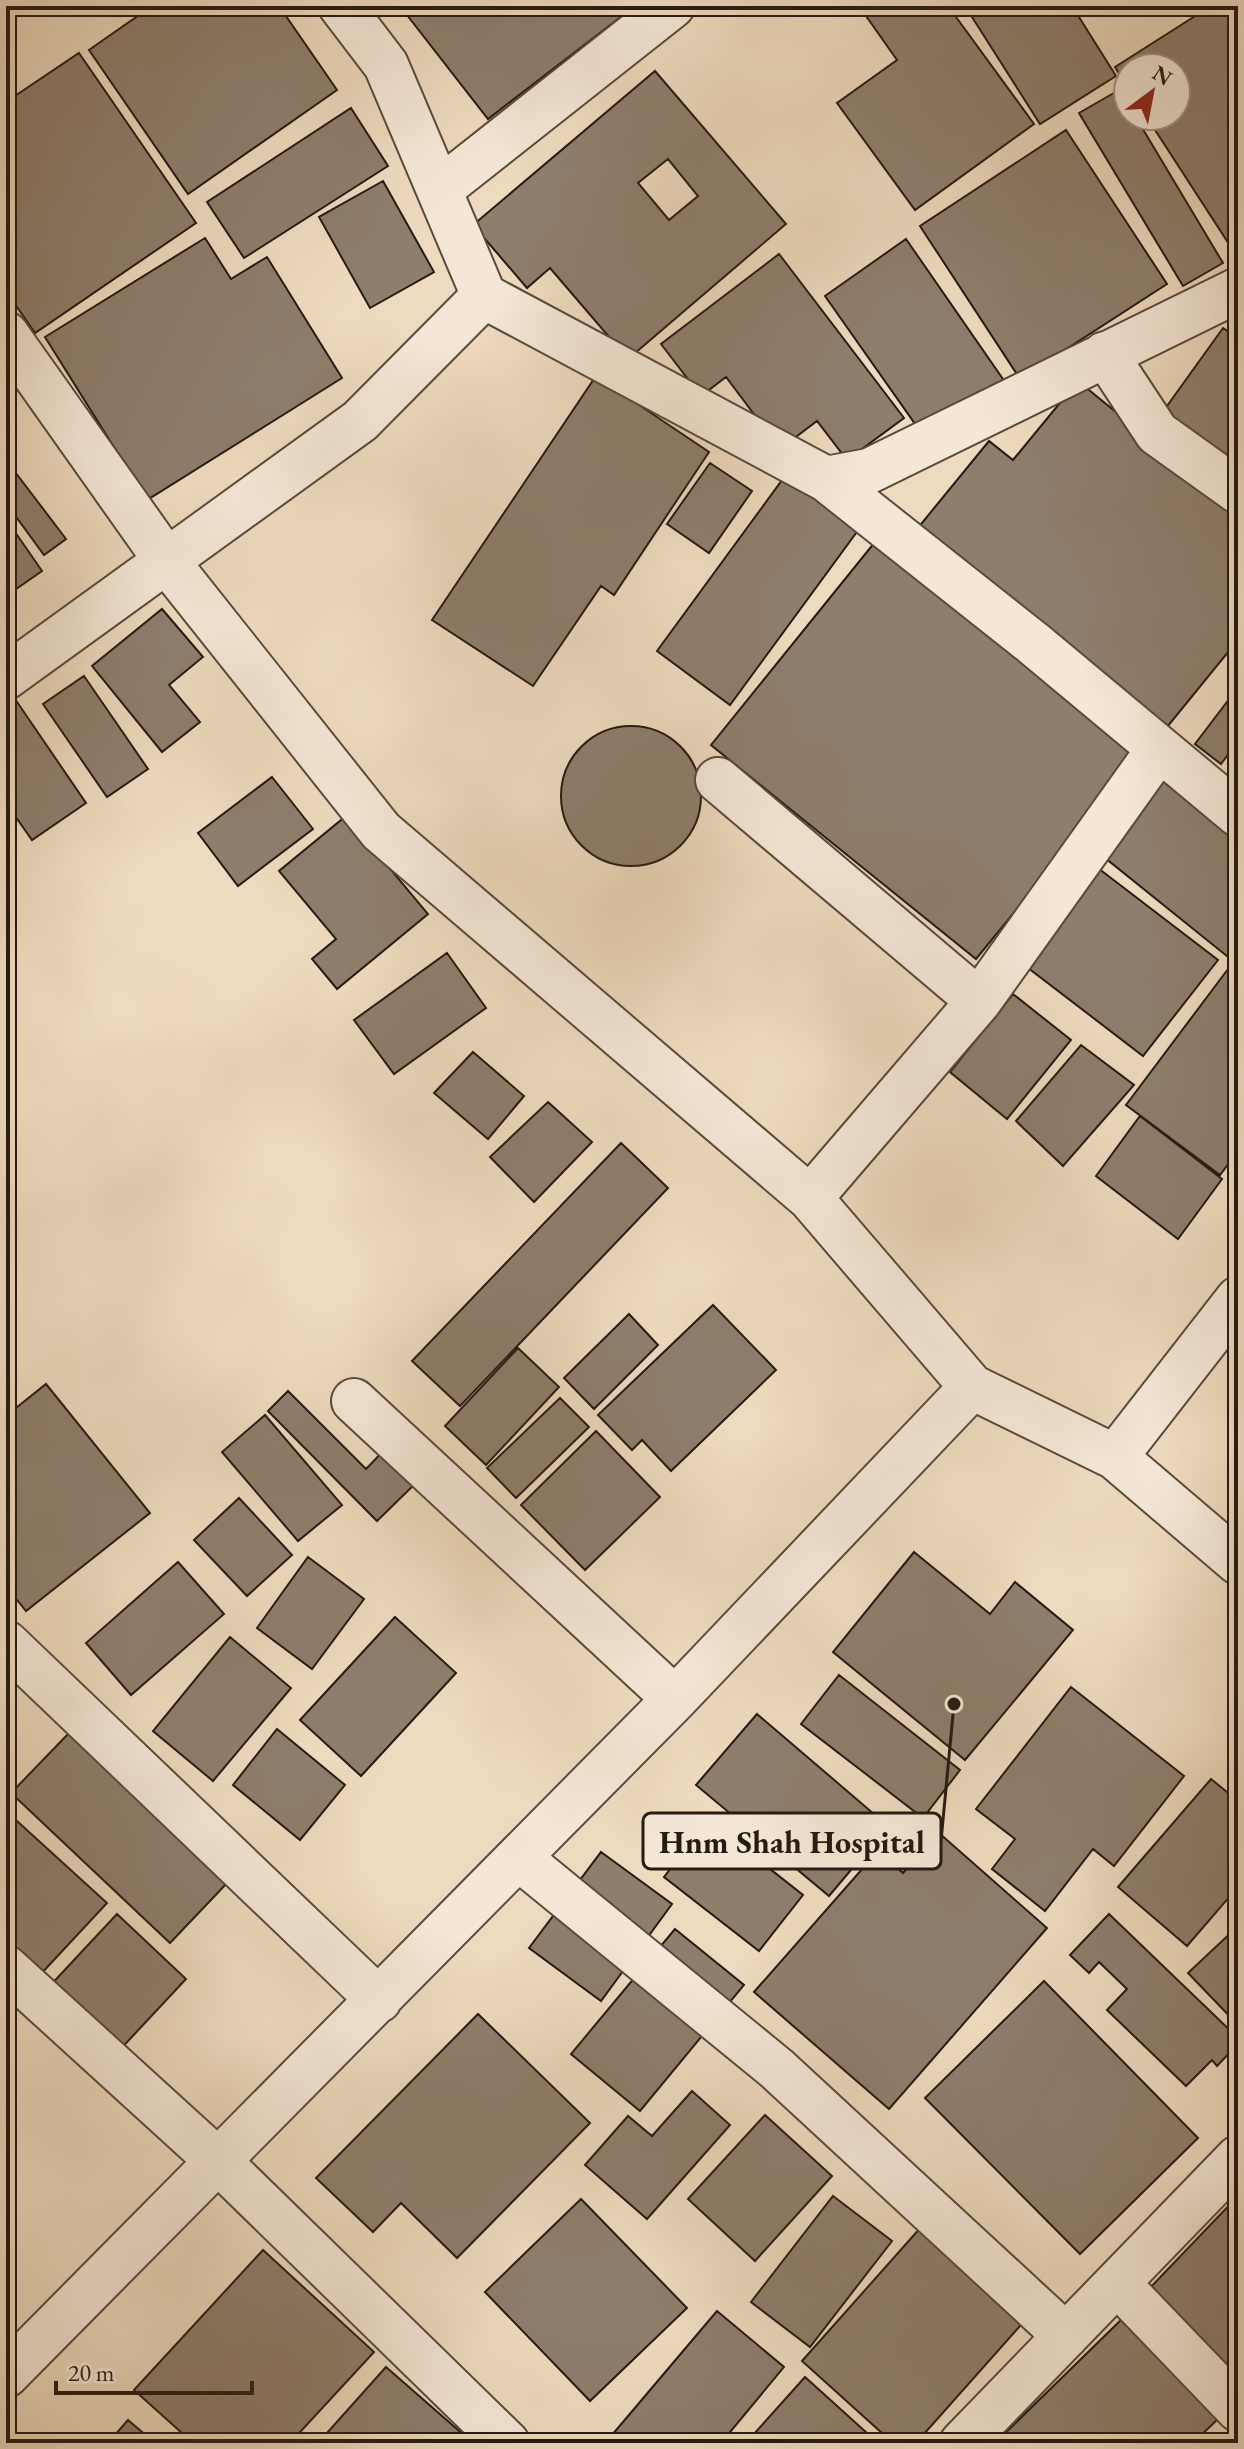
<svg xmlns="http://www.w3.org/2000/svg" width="1244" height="2449" font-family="'EB Garamond',serif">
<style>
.building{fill:#8e7e6c;stroke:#261a13;stroke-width:2;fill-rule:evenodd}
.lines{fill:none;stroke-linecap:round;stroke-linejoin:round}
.minor-casing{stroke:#584a3e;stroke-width:48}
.minor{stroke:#f4e7d5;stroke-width:44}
.leader{fill:none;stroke:#261a13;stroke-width:3}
.callout-dot{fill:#261a13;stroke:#f4e7d5;stroke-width:3}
.callout{fill:#f4e7d5;stroke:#261a13;stroke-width:3}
.callout-label{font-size:32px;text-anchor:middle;font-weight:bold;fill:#261a13}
</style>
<rect width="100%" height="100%" fill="#eedabe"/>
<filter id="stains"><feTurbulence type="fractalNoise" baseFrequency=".0025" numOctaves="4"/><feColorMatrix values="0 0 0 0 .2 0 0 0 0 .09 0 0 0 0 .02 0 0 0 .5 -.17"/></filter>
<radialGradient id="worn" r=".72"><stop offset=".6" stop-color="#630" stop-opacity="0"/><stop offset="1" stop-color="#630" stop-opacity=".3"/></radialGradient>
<path class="building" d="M 152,6 L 279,6 L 337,90 L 188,194 L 89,50 Z
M 400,6 L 635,6 L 488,119 Z
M 859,6 L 948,6 L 1034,124 L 915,210 L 837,103 L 897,60 Z
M 965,6 L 1072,6 L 1116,76 L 1040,124 Z
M 1211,6 L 1238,6 L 1238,258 L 1146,116 L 1176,116 L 1176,68 L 1128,68 L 1128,88 L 1115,67 Z
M 79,53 L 196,223 L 35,333 L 6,291 L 6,102 Z
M 655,71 L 786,224 L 628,359 L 550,268 L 527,288 L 473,225 ZM 668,159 L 698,196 L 669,220 L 638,183 Z
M 1119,90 L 1128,105 L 1128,116 L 1135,116 L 1223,263 L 1183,286 L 1079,113 Z
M 351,108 L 388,166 L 244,258 L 207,202 Z
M 1066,130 L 1167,284 L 1020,379 L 920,226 Z
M 383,181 L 434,272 L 370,308 L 319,217 Z
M 205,238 L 231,279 L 267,257 L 342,378 L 147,500 L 45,337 Z
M 906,239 L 1005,382 L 925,438 L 825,296 Z
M 779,254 L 904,418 L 847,460 L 817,421 L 780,449 L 726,377 L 701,396 L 661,344 Z
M 1223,328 L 1238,338 L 1238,478 L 1157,420 Z
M 596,376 L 709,452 L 614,595 L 601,586 L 533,686 L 432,620 Z
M 1078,381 L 1238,512 L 1238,640 L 1163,732 L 917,529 L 989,441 L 1013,460 Z
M 6,460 L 66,539 L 44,555 L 6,503 Z
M 710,463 L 752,491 L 709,553 L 667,524 Z
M 785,476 L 859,529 L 730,705 L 657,651 Z
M 6,519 L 42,571 L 6,596 Z
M 879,537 L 1145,752 L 976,959 L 711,745 Z
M 162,609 L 203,657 L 169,685 L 200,722 L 162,752 L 92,666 Z
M 84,676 L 148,769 L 107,797 L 43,704 Z
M 1233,694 L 1238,697 L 1238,741 L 1221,764 L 1195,744 Z
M 13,696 L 86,803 L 32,840 L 6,803 L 6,700 Z
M561 796a70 70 0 1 1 140 0a70 70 0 1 1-140 0Z
M 1161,766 L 1238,829 L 1238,965 L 1094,849 Z
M 272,777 L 313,829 L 238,886 L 198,833 Z
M 346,816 L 428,914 L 337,989 L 312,959 L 336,939 L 279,871 Z
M 1094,865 L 1218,960 L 1143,1056 L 1019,961 Z
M 447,953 L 486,1008 L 394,1074 L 354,1020 Z
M 1228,969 L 1238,976 L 1238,1151 L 1220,1175 L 1126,1105 Z
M 1013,994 L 1071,1040 L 1007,1119 L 950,1072 Z
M 1081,1045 L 1134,1085 L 1063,1166 L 1016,1121 Z
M 473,1052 L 524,1096 L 488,1139 L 434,1093 Z
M 548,1102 L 592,1142 L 534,1202 L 490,1157 Z
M 1140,1116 L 1222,1179 L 1178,1239 L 1096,1176 Z
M 621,1143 L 668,1188 L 460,1406 L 412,1361 Z
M 713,1305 L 776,1370 L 671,1471 L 642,1440 L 632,1450 L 598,1415 Z
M 629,1314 L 658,1345 L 594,1409 L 564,1378 Z
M 518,1348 L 559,1387 L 486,1465 L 445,1426 Z
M 46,1384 L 150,1513 L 26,1611 L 6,1586 L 6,1416 Z
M 288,1391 L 366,1469 L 389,1445 L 421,1478 L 377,1521 L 268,1411 Z
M 560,1398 L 589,1427 L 516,1498 L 487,1468 Z
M 265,1415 L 342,1505 L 298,1541 L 222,1452 Z
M 596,1431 L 660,1497 L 585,1570 L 521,1505 Z
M 239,1498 L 292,1555 L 247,1596 L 194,1540 Z
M 914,1552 L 990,1614 L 1015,1582 L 1073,1630 L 965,1760 L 833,1652 Z
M 308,1557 L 364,1599 L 312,1669 L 257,1628 Z
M 178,1562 L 224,1614 L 131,1695 L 86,1643 Z
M 395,1617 L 456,1673 L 361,1776 L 300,1720 Z
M 230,1637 L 291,1688 L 213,1781 L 153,1731 Z
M 839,1675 L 960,1770 L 923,1818 L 801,1724 Z
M 1071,1687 L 1184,1776 L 1114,1866 L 1093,1849 L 1045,1911 L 992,1869 L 1015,1839 L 976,1809 Z
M 757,1714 L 888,1826 L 829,1896 L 696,1785 Z
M 277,1729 L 345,1785 L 300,1840 L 233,1785 Z
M 71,1731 L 229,1881 L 170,1943 L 11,1793 Z
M 1211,1779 L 1238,1801 L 1238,1887 L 1187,1946 L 1118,1887 Z
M 6,1811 L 107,1903 L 39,1976 L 6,1945 Z
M 708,1820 L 803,1895 L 759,1951 L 664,1877 Z
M 939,1833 L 1047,1928 L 889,2109 L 754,1992 L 878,1851 L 903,1873 Z
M 601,1852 L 672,1904 L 601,2001 L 529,1948 Z
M 117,1914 L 186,1979 L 115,2055 L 46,1990 Z
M 1109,1914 L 1238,2038 L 1238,2044 L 1217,2066 L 1212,2060 L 1186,2086 L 1107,2010 L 1127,1989 L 1099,1962 L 1089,1973 L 1070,1955 Z
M 1238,1926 L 1238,2025 L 1188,1973 Z
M 675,1929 L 744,1985 L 640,2111 L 571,2054 Z
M 1044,1981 L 1198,2138 L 1080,2254 L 925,2098 Z
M 478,2014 L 590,2123 L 457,2258 L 401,2203 L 373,2232 L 316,2178 Z
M 692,2091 L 730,2125 L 647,2219 L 585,2165 L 628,2116 L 652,2136 Z
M 765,2115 L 832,2176 L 755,2261 L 688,2199 Z
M 833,2196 L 892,2241 L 810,2347 L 751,2302 Z
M 1238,2196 L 1238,2378 L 1147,2291 Z
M 581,2199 L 687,2308 L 590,2401 L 485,2292 Z
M 922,2226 L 1027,2318 L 916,2443 L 893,2443 L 802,2361 Z
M 263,2250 L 374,2352 L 290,2443 L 193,2443 L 134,2390 Z
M 717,2311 L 784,2367 L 721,2443 L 621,2443 L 612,2435 Z
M 1123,2318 L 1219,2418 L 1193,2443 L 995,2443 Z
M 386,2367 L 473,2443 L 318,2443 Z
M 805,2377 L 878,2443 L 746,2443 Z
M 128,2420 L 155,2443 L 108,2443 Z"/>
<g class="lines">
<defs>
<path id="minor" d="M 439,190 L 672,6
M 484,296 L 826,479 L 869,471 L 1238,290
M 6,334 L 168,563 L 381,831 L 810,1198 L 972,1387 L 675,1699 L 6,2375
M 1105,354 L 1157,433 L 1238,491
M 826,479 L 1033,643 L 1238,814
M 6,677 L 360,421 L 484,296 L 386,65 L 341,6
M 718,780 L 979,1001 L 810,1198
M 979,1001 L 1159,749
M 972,1387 L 1115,1457 L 1238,1562
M 354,1401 L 675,1699
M 1115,1457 L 1238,1299
M 6,1643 L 379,2000
M 519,1858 L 776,2068 L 1066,2336
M 6,1968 L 219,2162 L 507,2443
M 1117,2283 L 1238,2409
M 962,2443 L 1238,2158"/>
</defs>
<use href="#minor" class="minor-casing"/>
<use href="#minor" class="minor"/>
</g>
<path class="leader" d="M954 1704L941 1841"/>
<circle class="callout-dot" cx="954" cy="1704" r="8"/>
<rect class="callout" x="643" y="1813" width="298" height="56" rx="8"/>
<g class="callout-label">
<text x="792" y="1853">Hnm Shah Hospital</text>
</g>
<rect width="1244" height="2449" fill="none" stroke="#eedabe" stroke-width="32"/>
<rect x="8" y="8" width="1228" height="2433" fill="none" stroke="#261a13" stroke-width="4"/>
<rect x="16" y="16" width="1212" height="2417" fill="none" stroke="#261a13" stroke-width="2"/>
<g transform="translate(1152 92) rotate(32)"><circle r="38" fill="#f4e7d5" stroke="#a29587" stroke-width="2"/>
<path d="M0-6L14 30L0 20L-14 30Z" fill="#8f2418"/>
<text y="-12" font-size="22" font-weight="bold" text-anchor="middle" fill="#261a13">N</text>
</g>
<path d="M56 2381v12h196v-12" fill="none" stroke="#261a13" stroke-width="4"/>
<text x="68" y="2381" font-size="24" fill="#261a13" stroke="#f4e7d5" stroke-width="6" paint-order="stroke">20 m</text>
<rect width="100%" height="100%" filter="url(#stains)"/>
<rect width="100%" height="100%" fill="url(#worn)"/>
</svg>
